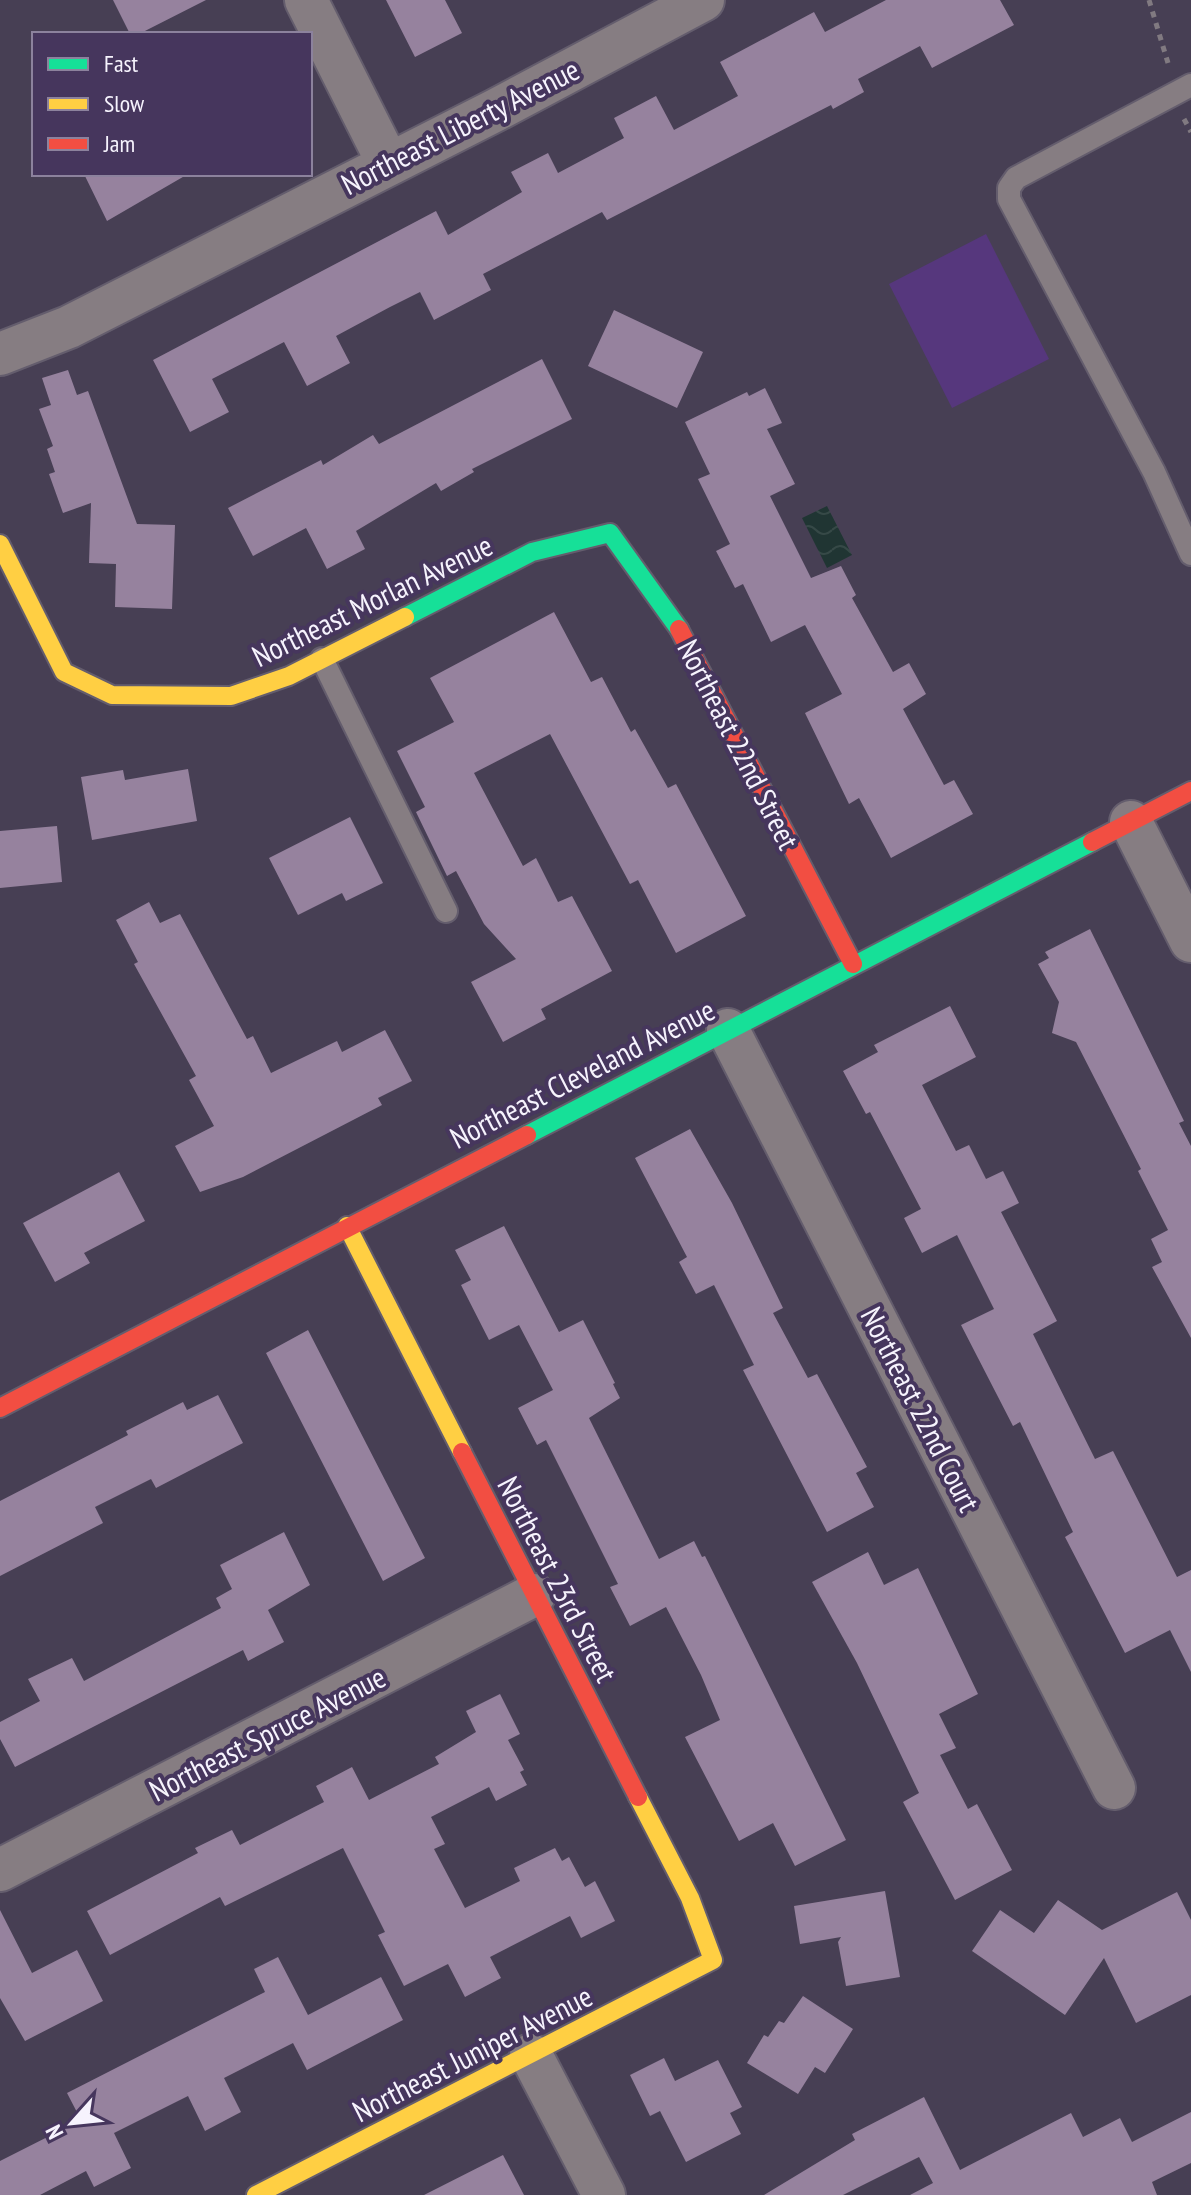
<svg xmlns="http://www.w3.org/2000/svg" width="1191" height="2195" font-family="'PT Sans Narrow',sans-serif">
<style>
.park{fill:#56377d}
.water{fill:url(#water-waves)}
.building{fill:#96829e}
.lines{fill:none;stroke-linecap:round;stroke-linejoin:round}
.lane-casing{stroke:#645d6d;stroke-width:26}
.street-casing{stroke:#645d6d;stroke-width:46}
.fast-casing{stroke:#645d6d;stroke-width:22}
.slow-casing{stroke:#645d6d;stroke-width:22}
.jam-casing{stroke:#645d6d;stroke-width:22}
.path{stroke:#817a81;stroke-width:5;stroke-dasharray:6 6;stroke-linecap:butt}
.lane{stroke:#867d82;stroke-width:22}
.street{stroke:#867d82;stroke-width:42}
.fast{stroke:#16e098;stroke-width:18}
.slow{stroke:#ffcf43;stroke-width:18}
.jam{stroke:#f24e42;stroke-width:18}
.labels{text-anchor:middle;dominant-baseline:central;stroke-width:8;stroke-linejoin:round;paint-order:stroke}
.street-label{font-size:30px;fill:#f6f3fd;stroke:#46365d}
</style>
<defs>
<pattern id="water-waves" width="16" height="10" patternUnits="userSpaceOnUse" patternTransform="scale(2)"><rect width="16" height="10" fill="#203533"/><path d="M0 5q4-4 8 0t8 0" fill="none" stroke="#364947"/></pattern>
</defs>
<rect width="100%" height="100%" fill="#473f54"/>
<path class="park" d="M 986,234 L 1049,359 L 952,408 L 889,284 Z"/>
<path class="water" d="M 827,506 L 852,555 L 827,568 L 802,518 Z"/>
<path class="building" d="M 113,0 L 206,0 L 139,34 L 130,34 Z
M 386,0 L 445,0 L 462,33 L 415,57 Z
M 886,0 L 1000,0 L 1014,25 L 932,68 L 920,46 L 858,79 L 864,92 L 833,109 L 831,105 L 607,220 L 602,212 L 483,274 L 491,290 L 434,320 L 420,292 L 390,307 L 336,336 L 350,363 L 307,386 L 284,342 L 212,379 L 229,412 L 190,432 L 153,360 L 436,211 L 448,235 L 522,192 L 511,172 L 548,153 L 558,173 L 624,138 L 614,118 L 656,96 L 674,130 L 738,96 L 720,62 L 814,12 L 825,32 Z
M 84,174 L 188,174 L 107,221 Z
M 614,310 L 703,352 L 677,408 L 588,366 Z
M 542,359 L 572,419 L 472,469 L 474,472 L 441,491 L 436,483 L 356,531 L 365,549 L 327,569 L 306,528 L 253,556 L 228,508 L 321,460 L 323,465 L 373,435 L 379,444 Z
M 68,370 L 77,395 L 88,391 L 137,524 L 175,525 L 172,609 L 115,607 L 116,564 L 89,563 L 91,503 L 63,513 L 49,474 L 55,472 L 47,449 L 53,446 L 39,409 L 51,405 L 42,378 Z
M 765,388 L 782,423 L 767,429 L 795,484 L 770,496 L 811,578 L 841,566 L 856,595 L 852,598 L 893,672 L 909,663 L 926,694 L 903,709 L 944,785 L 954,780 L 973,814 L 891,858 L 859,798 L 849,804 L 805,713 L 842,694 L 805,625 L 771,642 L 743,584 L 735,588 L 716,551 L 730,544 L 698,479 L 710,474 L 685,422 L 747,392 L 749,396 Z
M 554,612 L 591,682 L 602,677 L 631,732 L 635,729 L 668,788 L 676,784 L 746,916 L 676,953 L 638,880 L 630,884 L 550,734 L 474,773 L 523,866 L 536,858 L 558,902 L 572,896 L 612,971 L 541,1009 L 546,1019 L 503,1042 L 471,982 L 516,959 L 484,924 L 456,871 L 447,876 L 416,812 L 425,807 L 397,751 L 454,722 L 430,678 Z
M 188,769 L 197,821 L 92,840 L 81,777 L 123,770 L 125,780 Z
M 350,817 L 383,883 L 346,901 L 342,893 L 298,915 L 269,858 Z
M 57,826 L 62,882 L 0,888 L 0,831 Z
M 149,902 L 160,923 L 180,914 L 247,1039 L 253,1036 L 271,1073 L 337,1041 L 342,1052 L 385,1030 L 412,1081 L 378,1098 L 382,1105 L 326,1134 L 243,1177 L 200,1192 L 175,1146 L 214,1126 L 189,1080 L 196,1076 L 134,964 L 138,962 L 116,920 Z
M 1090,929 L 1184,1121 L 1179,1123 L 1191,1146 L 1191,1338 L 1152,1267 L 1162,1262 L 1151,1239 L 1168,1230 L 1138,1171 L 1141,1169 L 1076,1042 L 1052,1033 L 1059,1002 L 1038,964 L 1049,958 L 1045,952 Z
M 950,1006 L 976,1057 L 922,1085 L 956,1151 L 969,1145 L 986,1179 L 1003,1171 L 1019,1203 L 1001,1212 L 1057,1321 L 1033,1334 L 1095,1459 L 1113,1451 L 1177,1577 L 1191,1570 L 1191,1672 L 1170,1630 L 1125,1653 L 1065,1537 L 1073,1532 L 1020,1422 L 1013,1426 L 961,1325 L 994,1309 L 957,1235 L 922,1253 L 904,1218 L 921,1209 L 870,1112 L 866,1114 L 843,1071 L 878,1052 L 874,1045 Z
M 690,1129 L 732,1203 L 783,1308 L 773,1313 L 808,1378 L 817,1374 L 867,1467 L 856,1473 L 874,1507 L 827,1532 L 743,1370 L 754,1365 L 714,1285 L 696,1294 L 679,1262 L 687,1257 L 635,1158 Z
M 119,1172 L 145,1221 L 84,1253 L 90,1263 L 55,1282 L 23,1223 Z
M 504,1226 L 559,1332 L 583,1320 L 615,1383 L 613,1384 L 620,1398 L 589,1418 L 659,1559 L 694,1541 L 702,1557 L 705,1556 L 846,1840 L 795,1866 L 773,1823 L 739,1841 L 685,1737 L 720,1720 L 701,1675 L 666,1607 L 630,1626 L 610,1587 L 618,1584 L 546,1440 L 537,1445 L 518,1408 L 553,1390 L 519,1325 L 489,1340 L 461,1285 L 471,1280 L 455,1250 Z
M 308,1330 L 425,1558 L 383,1581 L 266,1353 Z
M 218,1395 L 243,1443 L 156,1488 L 151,1479 L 95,1507 L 103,1523 L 0,1576 L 0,1501 L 128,1435 L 126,1431 L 183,1402 L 187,1410 Z
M 284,1532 L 310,1585 L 268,1610 L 284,1642 L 248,1661 L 243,1650 L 15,1767 L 0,1739 L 0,1722 L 40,1701 L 28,1679 L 72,1658 L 84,1681 L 221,1608 L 216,1598 L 232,1589 L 220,1565 Z
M 868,1552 L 884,1585 L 918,1568 L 978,1694 L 939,1714 L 956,1748 L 940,1755 L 968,1809 L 977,1804 L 1012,1870 L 955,1900 L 903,1802 L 919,1793 L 857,1663 L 812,1582 Z
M 500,1694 L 520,1734 L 508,1740 L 524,1770 L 520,1772 L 527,1785 L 496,1801 L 489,1787 L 431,1817 L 445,1844 L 434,1849 L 465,1908 L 520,1881 L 514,1868 L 555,1848 L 562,1861 L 569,1857 L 585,1887 L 595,1881 L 615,1921 L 581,1938 L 570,1916 L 490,1957 L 501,1978 L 465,1997 L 448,1964 L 404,1986 L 378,1935 L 385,1932 L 343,1848 L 225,1906 L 220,1897 L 110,1955 L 87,1911 L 198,1853 L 195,1848 L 232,1830 L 240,1845 L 324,1802 L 316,1786 L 352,1767 L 369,1800 L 439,1764 L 435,1757 L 476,1732 L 466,1711 Z
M 885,1891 L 900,1977 L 846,1986 L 838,1942 L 841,1937 L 800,1944 L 794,1906 Z
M 1177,1892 L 1191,1920 L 1191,1995 L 1136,2023 L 1104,1958 L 1065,2015 L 972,1951 L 1000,1910 L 1034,1933 L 1058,1900 L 1102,1930 Z
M 0,1910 L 32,1973 L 77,1950 L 103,2001 L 25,2041 L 0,1998 Z
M 278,1957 L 308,2015 L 381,1977 L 403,2020 L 307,2070 L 293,2043 L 224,2078 L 241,2112 L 205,2131 L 188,2096 L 114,2133 L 131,2168 L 94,2187 L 86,2171 L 40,2195 L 0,2195 L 0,2161 L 81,2120 L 67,2093 L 265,1992 L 254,1969 Z
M 803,1996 L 853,2029 L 825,2073 L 815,2067 L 798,2094 L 747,2063 L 764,2035 L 768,2037 L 779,2021 L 784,2023 Z
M 664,2058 L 675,2081 L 718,2060 L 742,2107 L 730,2113 L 741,2134 L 686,2162 L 660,2111 L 650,2116 L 630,2075 Z
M 924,2097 L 960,2170 L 1071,2113 L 1083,2137 L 1120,2118 L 1132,2142 L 1191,2112 L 1191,2163 L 1152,2182 L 1157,2195 L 910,2195 L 933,2183 L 919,2157 L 843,2195 L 764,2195 L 855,2140 L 852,2134 Z
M 503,2155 L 524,2195 L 424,2195 Z"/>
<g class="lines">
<defs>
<path id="lane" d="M 1191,85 L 1016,178 L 1009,188 L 1009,199 L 1154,472 L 1191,554
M 322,659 L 446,911"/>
<path id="street" d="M 306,0 L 388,163
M 0,354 L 69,327 L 496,110 L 703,0
M 1131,822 L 1191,941
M 728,1030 L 1114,1788
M 0,1870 L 534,1595
M 531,2055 L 604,2195"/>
<path id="fast" d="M 405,617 L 532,552 L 610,533 L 679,629
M 527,1135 L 1092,842"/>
<path id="slow" d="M 0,544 L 64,672 L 112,695 L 231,696 L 289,676 L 405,617
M 347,1226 L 462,1452
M 256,2195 L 713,1960 L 690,1898 L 638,1797"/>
<path id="jam" d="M 679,629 L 853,964
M 1092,842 L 1191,791
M 0,1408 L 527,1135
M 462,1452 L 638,1797"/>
</defs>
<use href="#lane" class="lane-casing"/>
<use href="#street" class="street-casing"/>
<use href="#fast" class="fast-casing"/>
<use href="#slow" class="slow-casing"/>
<use href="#jam" class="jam-casing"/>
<path class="path" d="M 1149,0 L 1168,63
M 1184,119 L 1191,132"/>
<use href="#lane" class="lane"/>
<use href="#street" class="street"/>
<use href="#fast" class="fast"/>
<use href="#slow" class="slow"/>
<use href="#jam" class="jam"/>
</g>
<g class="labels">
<g class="street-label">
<text transform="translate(460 126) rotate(-27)">Northeast Liberty Avenue</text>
<text transform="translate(372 600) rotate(-26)">Northeast Morlan Avenue</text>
<text transform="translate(739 744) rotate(63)">Northeast 22nd Street</text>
<text transform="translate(582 1073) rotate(-27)">Northeast Cleveland Avenue</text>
<text transform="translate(921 1409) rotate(63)">Northeast 22nd Court</text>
<text transform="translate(558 1579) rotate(63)">Northeast 23rd Street</text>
<text transform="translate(267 1733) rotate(-27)">Northeast Spruce Avenue</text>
<text transform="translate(472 2053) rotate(-27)">Northeast Juniper Avenue</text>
</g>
</g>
<rect x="32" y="32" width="280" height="144" fill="#46365d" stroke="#8c829d" stroke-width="2"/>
<rect x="48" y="58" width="40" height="12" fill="#16e098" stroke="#8c829d" stroke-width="2"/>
<text x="104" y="72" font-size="24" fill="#f6f3fd">Fast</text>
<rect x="48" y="98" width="40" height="12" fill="#ffcf43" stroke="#8c829d" stroke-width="2"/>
<text x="104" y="112" font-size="24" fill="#f6f3fd">Slow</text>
<rect x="48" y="138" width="40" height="12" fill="#f24e42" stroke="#8c829d" stroke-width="2"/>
<text x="104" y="152" font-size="24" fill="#f6f3fd">Jam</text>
<g transform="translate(72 2123) rotate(243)" stroke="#46365d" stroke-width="6" paint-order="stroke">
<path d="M0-6L14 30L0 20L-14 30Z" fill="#f6f3fd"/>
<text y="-12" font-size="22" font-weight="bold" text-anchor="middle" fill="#f6f3fd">N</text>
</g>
</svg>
